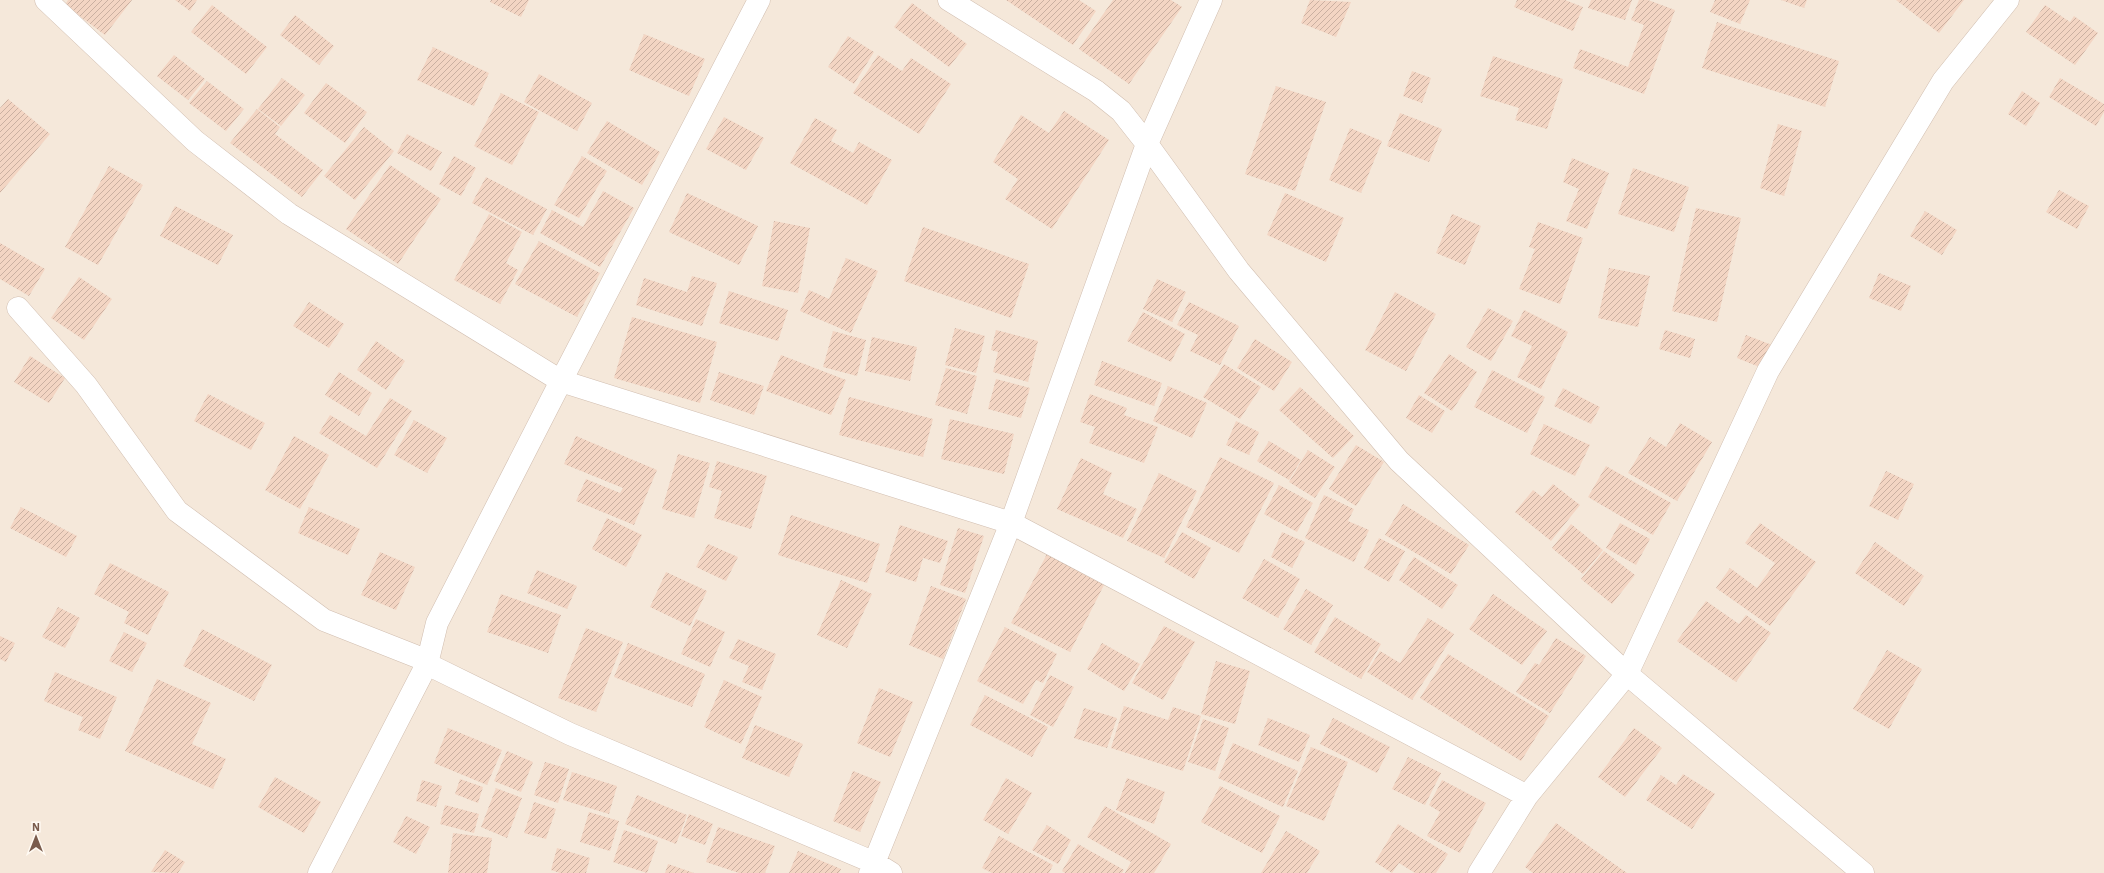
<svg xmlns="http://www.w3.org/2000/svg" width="2104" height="873" font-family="'IBM Plex Sans',sans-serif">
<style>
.residential{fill:#f5e8da}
.building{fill:url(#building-hatch)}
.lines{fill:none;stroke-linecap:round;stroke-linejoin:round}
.minor-casing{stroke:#d1beb0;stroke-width:23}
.minor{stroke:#fff;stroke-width:22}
</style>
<defs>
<pattern id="building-hatch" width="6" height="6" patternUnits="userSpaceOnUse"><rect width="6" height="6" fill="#f3d5c3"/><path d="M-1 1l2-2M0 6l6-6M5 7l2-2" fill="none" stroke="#cab0a1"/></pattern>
</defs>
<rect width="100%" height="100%" fill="#fdf6ec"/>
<path class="residential" d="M 0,0 L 2104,0 L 2104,873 L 0,873 Z"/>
<path class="building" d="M 68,0 L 132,0 L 105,35 L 65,5 Z
M 175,0 L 197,0 L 190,11 Z
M 491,0 L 529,0 L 521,17 L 490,2 Z
M 1006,0 L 1079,0 L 1096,11 L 1073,45 Z
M 1113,0 L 1171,0 L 1182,7 L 1129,84 L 1079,49 Z
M 1310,0 L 1351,2 L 1336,37 L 1301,23 Z
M 1517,0 L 1565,0 L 1583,7 L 1573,31 L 1514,7 Z
M 1591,0 L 1632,0 L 1625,20 L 1588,8 Z
M 1639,0 L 1648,0 L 1675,10 L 1644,94 L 1573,68 L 1580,49 L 1628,67 L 1644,25 L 1631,20 Z
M 1715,0 L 1750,0 L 1740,24 L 1710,12 Z
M 1781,0 L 1807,0 L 1804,8 Z
M 1896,0 L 1964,0 L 1939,33 Z
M 912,3 L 967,44 L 949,67 L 894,27 Z
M 212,5 L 267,47 L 246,74 L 191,32 Z
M 2045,5 L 2070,22 L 2074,16 L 2098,33 L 2075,65 L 2026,32 Z
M 295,15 L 334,46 L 319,65 L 280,35 Z
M 1717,22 L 1839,61 L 1825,107 L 1702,68 Z
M 644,34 L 705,59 L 689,96 L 629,70 Z
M 848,36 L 874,52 L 854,84 L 828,67 Z
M 433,47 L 489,73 L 474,106 L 417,80 Z
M 174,55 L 205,79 L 188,100 L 157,76 Z
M 878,55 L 902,71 L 911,58 L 951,84 L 919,134 L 853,93 Z
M 1493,56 L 1563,79 L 1547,129 L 1515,120 L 1519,108 L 1480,96 Z
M 1412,71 L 1431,78 L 1422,103 L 1403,96 Z
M 539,74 L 592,103 L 577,131 L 524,102 Z
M 282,78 L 305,95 L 281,126 L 258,109 Z
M 2060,78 L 2104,104 L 2104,112 L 2096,126 L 2049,97 Z
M 207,81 L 244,109 L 226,131 L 189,103 Z
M 326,83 L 367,112 L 345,143 L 304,113 Z
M 1276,86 L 1326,102 L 1295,191 L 1245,174 Z
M 2022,91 L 2040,103 L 2026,126 L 2008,114 Z
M 501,93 L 539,112 L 512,165 L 474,146 Z
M 8,99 L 50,134 L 0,193 L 0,108 Z
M 257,109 L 280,127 L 275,134 L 323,170 L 302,197 L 230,143 Z
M 1064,111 L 1109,140 L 1052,229 L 1005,199 L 1018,179 L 993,162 L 1021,115 L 1049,133 Z
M 1400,113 L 1442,129 L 1429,162 L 1387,146 Z
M 724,117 L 764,138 L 746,170 L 706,149 Z
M 815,118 L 837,130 L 831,141 L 853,153 L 859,142 L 892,160 L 867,205 L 790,163 Z
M 607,121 L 660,152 L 642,185 L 587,153 Z
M 1778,124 L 1802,131 L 1784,196 L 1760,188 Z
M 364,127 L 394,151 L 355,200 L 324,176 Z
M 1350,128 L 1382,141 L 1361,193 L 1329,180 Z
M 407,134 L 442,152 L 431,171 L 397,153 Z
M 454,156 L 476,168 L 461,196 L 439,184 Z
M 582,156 L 607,171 L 579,218 L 554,205 Z
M 1572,158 L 1609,173 L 1587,229 L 1566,221 L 1579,189 L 1563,182 Z
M 390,165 L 441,199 L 398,264 L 346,229 Z
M 109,166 L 143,185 L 98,265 L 65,247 Z
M 1633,168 L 1689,187 L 1674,232 L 1618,214 Z
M 486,177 L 547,209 L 533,235 L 472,203 Z
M 2059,190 L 2089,206 L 2077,229 L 2046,212 Z
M 603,191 L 634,208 L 600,267 L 540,233 L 552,210 L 583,227 Z
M 687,193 L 758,226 L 739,265 L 669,232 Z
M 1285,193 L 1344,218 L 1326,262 L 1267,235 Z
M 175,206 L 233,235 L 218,265 L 160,236 Z
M 1696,208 L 1741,218 L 1717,322 L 1672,311 Z
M 1925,211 L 1957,230 L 1942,255 L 1910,236 Z
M 489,214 L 522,232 L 506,263 L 518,270 L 500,304 L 454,280 Z
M 1452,214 L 1481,226 L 1465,265 L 1436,253 Z
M 774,221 L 810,228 L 798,293 L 762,286 Z
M 1538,222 L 1583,238 L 1560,304 L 1519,289 L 1535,249 L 1529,247 Z
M 923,227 L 1029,264 L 1011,318 L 904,281 Z
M 539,241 L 600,273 L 577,317 L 515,284 Z
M 0,243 L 45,269 L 29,296 L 0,279 Z
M 846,258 L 878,271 L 851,333 L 800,311 L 809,290 L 829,299 Z
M 1609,268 L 1650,276 L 1638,327 L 1598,318 Z
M 1879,273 L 1911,286 L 1901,311 L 1869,298 Z
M 692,276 L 717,283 L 702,326 L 636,305 L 644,278 L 687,292 Z
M 79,277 L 112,299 L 84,340 L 51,318 Z
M 1157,279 L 1186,292 L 1172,322 L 1143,309 Z
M 729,291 L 788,310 L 778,341 L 719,323 Z
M 1395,292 L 1436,314 L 1406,371 L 1365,350 Z
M 309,302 L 344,324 L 329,348 L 293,326 Z
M 1189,302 L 1239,326 L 1220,365 L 1190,351 L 1198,335 L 1177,325 Z
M 1488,308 L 1513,321 L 1491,361 L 1466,347 Z
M 1524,310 L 1568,332 L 1541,389 L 1517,377 L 1532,346 L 1511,336 Z
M 1143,312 L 1185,334 L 1171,362 L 1127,341 Z
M 632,317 L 717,342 L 700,403 L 614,378 Z
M 955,328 L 985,336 L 976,373 L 945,365 Z
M 996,330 L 1038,341 L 1028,382 L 993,372 L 998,352 L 991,350 Z
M 1665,330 L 1695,339 L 1690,358 L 1659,349 Z
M 833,331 L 866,340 L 857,376 L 823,367 Z
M 1746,335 L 1772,345 L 1762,368 L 1737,358 Z
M 872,337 L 917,347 L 910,381 L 865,371 Z
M 1255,339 L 1292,362 L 1274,391 L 1237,368 Z
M 376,341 L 405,361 L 386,390 L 357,370 Z
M 1449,354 L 1477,372 L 1452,411 L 1424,393 Z
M 781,355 L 846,380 L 831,415 L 766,391 Z
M 30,356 L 65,378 L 49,403 L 14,382 Z
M 1102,361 L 1162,383 L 1154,406 L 1094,385 Z
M 1224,364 L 1261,387 L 1240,419 L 1203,397 Z
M 946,368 L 977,376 L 967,414 L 935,405 Z
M 1492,370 L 1545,397 L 1527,433 L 1474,407 Z
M 339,372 L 372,393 L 359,416 L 325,395 Z
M 719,372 L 764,386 L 754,415 L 710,400 Z
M 996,379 L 1030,388 L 1021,418 L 988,409 Z
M 1168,386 L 1207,403 L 1192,438 L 1153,421 Z
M 1300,387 L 1354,436 L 1333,458 L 1279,410 Z
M 1563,388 L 1600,407 L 1591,424 L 1554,406 Z
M 208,394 L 265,423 L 251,450 L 194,421 Z
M 1090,394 L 1127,408 L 1124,415 L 1158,427 L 1144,463 L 1089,443 L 1095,427 L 1080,422 Z
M 1419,395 L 1445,411 L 1432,433 L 1406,418 Z
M 849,397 L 933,419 L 923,457 L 839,435 Z
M 390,398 L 412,411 L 377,468 L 319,433 L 330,415 L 366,436 Z
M 950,419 L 1014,434 L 1004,474 L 941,459 Z
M 414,420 L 447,438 L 427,473 L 394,455 Z
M 1236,421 L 1259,432 L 1249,455 L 1226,445 Z
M 1680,423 L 1712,442 L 1677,501 L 1628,473 L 1650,437 L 1666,447 Z
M 1544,424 L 1590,445 L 1575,476 L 1530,454 Z
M 294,436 L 329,455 L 300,509 L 265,490 Z
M 576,436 L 657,470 L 634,525 L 576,501 L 586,479 L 620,493 L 623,488 L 564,464 Z
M 1269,441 L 1301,460 L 1289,480 L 1257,461 Z
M 1356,445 L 1384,462 L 1356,506 L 1329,489 Z
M 1308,450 L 1335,467 L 1315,498 L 1289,482 Z
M 678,454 L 710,463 L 694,518 L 662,509 Z
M 1220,457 L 1274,483 L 1239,553 L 1186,527 Z
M 1081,458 L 1112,473 L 1103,494 L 1137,509 L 1123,538 L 1057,509 Z
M 717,461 L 767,476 L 751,529 L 714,518 L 722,491 L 709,487 Z
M 1606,466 L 1671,503 L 1653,535 L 1588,497 Z
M 1886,471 L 1914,484 L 1898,520 L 1869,506 Z
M 1159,473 L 1197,491 L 1164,558 L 1127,541 Z
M 1553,484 L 1580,505 L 1551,541 L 1515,512 L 1533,490 L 1542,497 Z
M 1279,485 L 1313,503 L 1297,532 L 1264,514 Z
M 1324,495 L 1354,509 L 1348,521 L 1369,530 L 1354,562 L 1305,538 Z
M 1403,504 L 1469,545 L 1451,574 L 1385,535 Z
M 21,507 L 77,536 L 66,557 L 10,528 Z
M 309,507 L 360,529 L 348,555 L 298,533 Z
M 791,515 L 880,544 L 867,583 L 778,555 Z
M 607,518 L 642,535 L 626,567 L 592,549 Z
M 1620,523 L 1650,539 L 1636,565 L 1606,548 Z
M 1760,523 L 1816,562 L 1770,626 L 1716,588 L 1730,568 L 1757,588 L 1775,563 L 1745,543 Z
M 1571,524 L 1603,550 L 1583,574 L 1552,548 Z
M 900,525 L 948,541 L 940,563 L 923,558 L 916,582 L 885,572 Z
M 958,528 L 984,536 L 965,593 L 940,585 Z
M 1182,532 L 1211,548 L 1194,579 L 1164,562 Z
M 1282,532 L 1305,542 L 1292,568 L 1271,557 Z
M 1379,538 L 1405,551 L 1389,582 L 1364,568 Z
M 1875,542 L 1924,576 L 1904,606 L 1855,573 Z
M 708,544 L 738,557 L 726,581 L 696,567 Z
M 1604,551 L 1635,575 L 1612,604 L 1581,579 Z
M 380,552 L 415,567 L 396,610 L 361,595 Z
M 1047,554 L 1105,583 L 1070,652 L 1011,623 Z
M 1414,557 L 1458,585 L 1442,609 L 1399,580 Z
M 1264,559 L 1300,579 L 1278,618 L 1242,598 Z
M 110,563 L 169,592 L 148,635 L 124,623 L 129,612 L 94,594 Z
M 537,570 L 577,586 L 567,609 L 527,593 Z
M 666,572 L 707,591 L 690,626 L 650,607 Z
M 841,580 L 872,594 L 847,648 L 817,635 Z
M 931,586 L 966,599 L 943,659 L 909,645 Z
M 1306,589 L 1333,605 L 1311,645 L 1283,629 Z
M 501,594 L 561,615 L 548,653 L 487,632 Z
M 1493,594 L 1547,631 L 1522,665 L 1469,629 Z
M 1706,601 L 1739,624 L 1746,615 L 1771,633 L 1736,682 L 1677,641 Z
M 58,607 L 80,618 L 65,648 L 42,637 Z
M 1335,617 L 1381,644 L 1361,679 L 1314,652 Z
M 1428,618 L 1454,634 L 1412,700 L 1367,672 L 1380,651 L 1400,663 Z
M 696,619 L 725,632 L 710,667 L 681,654 Z
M 1164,626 L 1195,642 L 1163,700 L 1132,683 Z
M 1005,627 L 1057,654 L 1043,683 L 1036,680 L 1023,704 L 977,681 Z
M 586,628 L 623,642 L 596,712 L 558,698 Z
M 202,629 L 272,665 L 254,701 L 183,666 Z
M 124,632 L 147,643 L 132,672 L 109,661 Z
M 0,636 L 15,643 L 6,662 L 0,659 Z
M 1556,638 L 1586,656 L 1550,713 L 1516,692 L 1535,663 L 1539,665 Z
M 738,639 L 776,654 L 762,690 L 742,682 L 749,666 L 729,658 Z
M 628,643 L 705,674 L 692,707 L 614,677 Z
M 1102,643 L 1140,664 L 1124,691 L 1087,669 Z
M 1887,650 L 1922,669 L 1889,729 L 1853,709 Z
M 1448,654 L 1549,716 L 1521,761 L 1420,698 Z
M 1216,661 L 1250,671 L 1235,724 L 1201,714 Z
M 55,672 L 117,697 L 100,739 L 78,730 L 83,717 L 44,701 Z
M 1050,675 L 1074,687 L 1053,727 L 1030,715 Z
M 157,679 L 211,703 L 192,744 L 226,759 L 213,789 L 125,751 Z
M 724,680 L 762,697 L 741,744 L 704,727 Z
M 879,688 L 913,702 L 890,757 L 857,743 Z
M 985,695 L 1048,727 L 1032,757 L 970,725 Z
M 1124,706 L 1168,720 L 1173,707 L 1201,716 L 1183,771 L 1111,748 Z
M 1084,708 L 1117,718 L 1107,748 L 1074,738 Z
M 1268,718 L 1310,735 L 1299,762 L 1258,745 Z
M 1333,718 L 1390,747 L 1377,773 L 1320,744 Z
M 1203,719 L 1229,728 L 1215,771 L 1188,762 Z
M 755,725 L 803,744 L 789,777 L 742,758 Z
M 448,728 L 502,750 L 487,785 L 434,763 Z
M 1634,728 L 1662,748 L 1625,797 L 1598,777 Z
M 1233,743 L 1298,771 L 1283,807 L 1218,778 Z
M 1311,747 L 1348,762 L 1324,821 L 1286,806 Z
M 507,751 L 533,762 L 521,792 L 494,781 Z
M 1408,757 L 1441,773 L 1425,805 L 1392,789 Z
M 545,762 L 569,769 L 558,803 L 534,795 Z
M 853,771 L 881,782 L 860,832 L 833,821 Z
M 572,772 L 617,786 L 609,814 L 563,800 Z
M 1683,774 L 1715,794 L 1692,829 L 1646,800 L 1661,775 L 1676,785 Z
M 275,777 L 321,802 L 304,833 L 258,807 Z
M 1006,778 L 1032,793 L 1008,834 L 983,820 Z
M 1127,778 L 1165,792 L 1154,824 L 1116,810 Z
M 460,779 L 483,787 L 478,803 L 455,794 Z
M 422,780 L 442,786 L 436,807 L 416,801 Z
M 1442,780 L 1486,803 L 1460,853 L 1427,836 L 1440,812 L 1429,805 Z
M 1220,786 L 1280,816 L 1262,853 L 1201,822 Z
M 496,788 L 522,798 L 507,838 L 481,827 Z
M 637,795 L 687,815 L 676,844 L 625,824 Z
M 534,802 L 556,809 L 546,839 L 524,833 Z
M 445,805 L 479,814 L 474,833 L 440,824 Z
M 1105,806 L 1171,844 L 1154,873 L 1125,873 L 1131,862 L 1087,837 Z
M 589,812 L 619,821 L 610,851 L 580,842 Z
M 689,814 L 713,824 L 705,845 L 681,836 Z
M 406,816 L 430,827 L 416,854 L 393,842 Z
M 1556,823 L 1627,873 L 1533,873 L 1525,867 Z
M 1398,824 L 1448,854 L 1436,873 L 1415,873 L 1399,863 L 1392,873 L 1375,862 Z
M 1047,825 L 1071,840 L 1058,864 L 1032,850 Z
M 718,827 L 775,846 L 765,873 L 739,873 L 706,862 Z
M 624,830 L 658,841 L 647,873 L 613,862 Z
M 1286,831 L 1320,851 L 1307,873 L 1261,873 Z
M 453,833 L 492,838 L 487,873 L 448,873 Z
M 999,836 L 1053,865 L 1049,873 L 992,873 L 982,868 Z
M 1078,844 L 1124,870 L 1122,873 L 1065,873 L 1062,871 Z
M 557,848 L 590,858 L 586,873 L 560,873 L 551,870 Z
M 165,850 L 185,862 L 178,873 L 151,872 Z
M 798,851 L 841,869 L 839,873 L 789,873 Z
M 668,864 L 694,873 L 665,873 Z"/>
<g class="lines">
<defs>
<path id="minor" d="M 46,0 L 195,141 L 289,214 L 561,381 L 437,623 L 427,664 L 319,873
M 759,0 L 561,381 L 1011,523 L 1147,144 L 1211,0
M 949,0 L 1096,91 L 1121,111 L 1147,144 L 1239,271 L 1399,461 L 1627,674 L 1863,873
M 18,308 L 86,385 L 177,511 L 324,620 L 428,661
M 427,664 L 570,734 L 875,863 L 891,873
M 870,873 L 1011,523 L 1527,796
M 1479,873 L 1527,796 L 1627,674 L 1768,371 L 1943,81 L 2008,0"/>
</defs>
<use href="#minor" class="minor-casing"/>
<use href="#minor" class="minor"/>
</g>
<g transform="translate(36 837)" stroke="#fffaf3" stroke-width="3" paint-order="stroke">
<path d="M0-3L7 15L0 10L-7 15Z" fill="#7a5c4d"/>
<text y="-6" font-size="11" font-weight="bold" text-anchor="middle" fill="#7a5c4d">N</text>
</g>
</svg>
